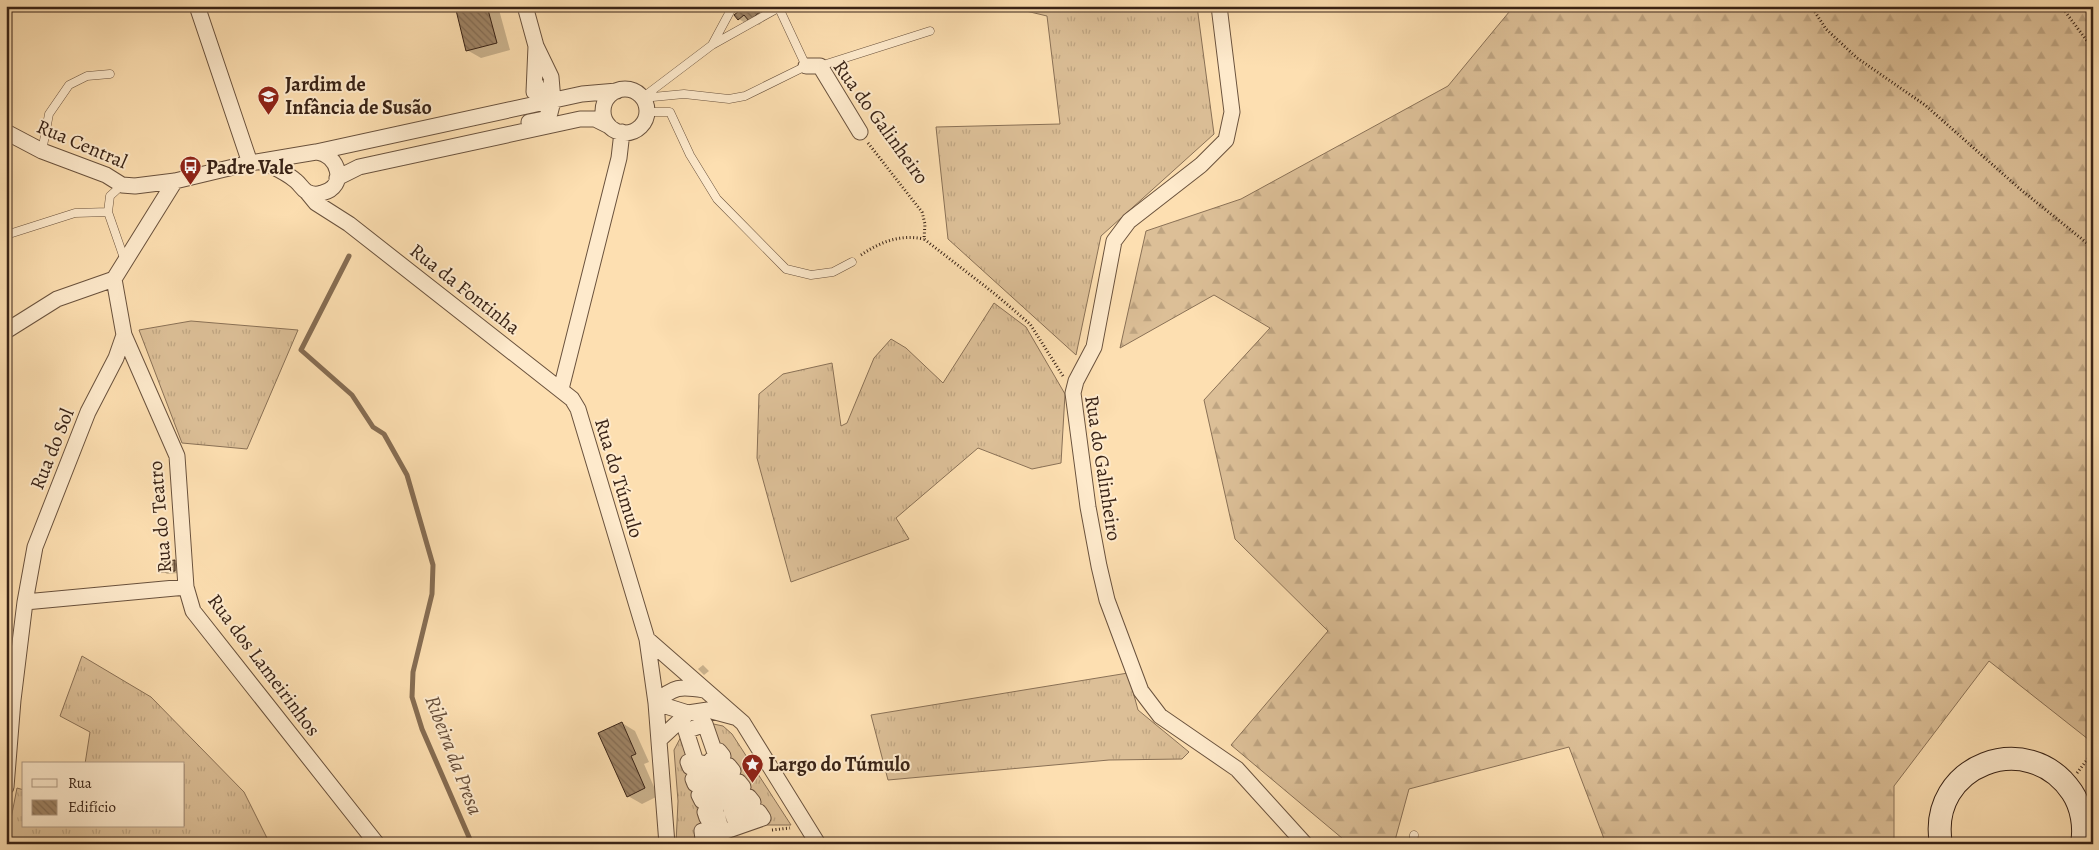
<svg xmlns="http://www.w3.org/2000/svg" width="2099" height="850" font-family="Alegreya,serif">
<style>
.grass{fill:url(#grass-tufts);stroke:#8a7156;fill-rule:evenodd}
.forest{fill:url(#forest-firs);stroke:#8a7156}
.shadow{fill:#0003}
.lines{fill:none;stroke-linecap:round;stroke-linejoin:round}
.stream{stroke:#866d53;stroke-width:5}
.building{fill:url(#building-back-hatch);stroke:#392316}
.lane-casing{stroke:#6a523d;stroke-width:9}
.street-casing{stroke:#6a523d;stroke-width:17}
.secondary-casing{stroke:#392316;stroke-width:24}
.path{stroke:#392316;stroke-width:3;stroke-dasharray:1 2.5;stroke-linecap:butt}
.lane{stroke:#feeacc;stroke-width:8}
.street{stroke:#feeacc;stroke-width:15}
.secondary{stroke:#feeacc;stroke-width:22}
.labels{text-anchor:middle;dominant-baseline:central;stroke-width:4;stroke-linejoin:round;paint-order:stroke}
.poi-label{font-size:20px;font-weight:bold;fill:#392316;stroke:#feeacc;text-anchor:start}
.street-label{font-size:20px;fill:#392316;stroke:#feeacc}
.water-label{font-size:21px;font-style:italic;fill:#664e3a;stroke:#feeacc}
</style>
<defs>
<pattern id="grass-tufts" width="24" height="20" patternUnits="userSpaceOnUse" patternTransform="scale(1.25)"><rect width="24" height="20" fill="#dcbf97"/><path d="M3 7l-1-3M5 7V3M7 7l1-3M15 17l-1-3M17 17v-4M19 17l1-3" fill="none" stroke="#bea481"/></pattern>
<pattern id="forest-firs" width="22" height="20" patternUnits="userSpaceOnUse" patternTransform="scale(1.25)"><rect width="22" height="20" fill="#dcbf97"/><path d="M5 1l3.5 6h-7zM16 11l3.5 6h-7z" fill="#bea481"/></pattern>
<pattern id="building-back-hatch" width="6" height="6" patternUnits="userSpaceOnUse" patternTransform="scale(1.25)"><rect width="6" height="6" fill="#9f8567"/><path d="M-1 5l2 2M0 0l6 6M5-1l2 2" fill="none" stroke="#836c54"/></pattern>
</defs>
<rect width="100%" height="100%" fill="#fddfb1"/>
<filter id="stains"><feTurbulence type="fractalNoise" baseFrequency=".004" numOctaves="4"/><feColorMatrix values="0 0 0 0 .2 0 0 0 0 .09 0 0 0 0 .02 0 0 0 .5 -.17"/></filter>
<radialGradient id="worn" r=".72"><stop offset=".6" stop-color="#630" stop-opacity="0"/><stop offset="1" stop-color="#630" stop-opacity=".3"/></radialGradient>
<path class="grass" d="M 1005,6 L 1197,6 L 1214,134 L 1101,236 L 1076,355 L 948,239 L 936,127 L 1060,124 L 1047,16 Z
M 994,303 L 1026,327 L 1065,394 L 1061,463 L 1032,469 L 978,448 L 896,518 L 909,539 L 791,582 L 757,458 L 759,394 L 783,374 L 832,363 L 841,426 L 847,423 L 874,358 L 891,339 L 906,348 L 943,383 Z
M 191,321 L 298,330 L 247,449 L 182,443 L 139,330 Z
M 82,656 L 151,697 L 244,792 L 270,844 L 6,844 L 17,788 L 24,790 L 24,826 L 184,826 L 184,764 L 85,764 L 90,732 L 60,716 Z
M 1128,673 L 1138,710 L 1189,752 L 1182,759 L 1109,760 L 888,780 L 871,715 Z
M 704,722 L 723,726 L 732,734 L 791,825 L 758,825 L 711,844 L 676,844 L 678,801 L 674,750 L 685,729 ZM 705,724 L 762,818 L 720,825 L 686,731 Z"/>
<path class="forest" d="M 1514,6 L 2093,6 L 2093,743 L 1989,661 L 1894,786 L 1894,844 L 1606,844 L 1569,747 L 1409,789 L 1394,844 L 1349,844 L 1231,745 L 1328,631 L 1235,539 L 1204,400 L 1270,328 L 1214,295 L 1120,348 L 1146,231 L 1241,199 L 1448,86 Z"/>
<path class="shadow" d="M 456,6 L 498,6 L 510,50 L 481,58 L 467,50 Z
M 740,6 L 780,6 L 780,7 L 759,25 L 752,21 L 748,25 L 739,19 L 736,15 L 740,12 Z
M 174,562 L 178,564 L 179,573 L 167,574 L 163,571 Z
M 703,665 L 709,671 L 704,675 L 698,669 Z
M 622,723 L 635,731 L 649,762 L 644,764 L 658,796 L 642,804 L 628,796 Z"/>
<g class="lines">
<path class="stream" d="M 349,256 L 301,350 L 352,395 L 373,427 L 384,434 L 407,475 L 433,565 L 432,594 L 413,672 L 412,697 L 422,729 L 472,844"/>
</g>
<path class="building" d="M 455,6 L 487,6 L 497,43 L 466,51 Z
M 738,6 L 767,6 L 749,21 L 744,15 L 738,20 L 734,15 L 739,11 Z
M 175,560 L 175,571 L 161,572 L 160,562 Z
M 622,722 L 636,754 L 631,756 L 645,788 L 627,797 L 598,733 Z"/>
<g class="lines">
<defs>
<path id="lane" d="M 712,45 L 733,6
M 820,66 L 930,31
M 642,98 L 684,94 L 729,99 L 745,96 L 806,66 L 778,6
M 642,98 L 712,45 L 778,8
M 647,112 L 670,112 L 690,155 L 717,199 L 786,269 L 811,275 L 833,272 L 852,262
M 42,151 L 49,114 L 69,85 L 87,76 L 110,74
M 122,185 L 110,196 L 108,212 L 125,261
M 6,235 L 75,213 L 108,212
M 1413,844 L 1414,835"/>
<path id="street" d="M 197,6 L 250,163
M 525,6 L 536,46 L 551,77 L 553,101 L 550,113 L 544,119 L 529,122
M 1219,6 L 1232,112 L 1226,140 L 1201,165 L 1129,221 L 1114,241 L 1094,347 L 1076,381 L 1073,393 L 1088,507 L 1099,566 L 1107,600 L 1141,691 L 1160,716 L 1237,769 L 1305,844
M 806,66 L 820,66 L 860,132
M 536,84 L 548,109
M603 111a22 22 0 1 1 44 0a22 22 0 1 1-44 0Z
M 534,92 L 536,46
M 6,132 L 42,151 L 106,175 L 122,185 L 135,186 L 175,181 L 250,163 L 316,152 L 582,94 L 617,91
M 263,162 C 274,167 287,173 296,181 C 300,184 302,189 307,192 C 311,194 317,195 322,193 C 348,187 339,154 316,152
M 337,178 L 359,167 L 580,119 L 595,119 L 609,126
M 307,192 L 316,203 L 349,224 L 572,399 L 578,409 L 647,639 L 656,703 L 667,844
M 6,331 L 57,299 L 114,279 L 175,181
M 124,335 L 177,456 L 186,587 L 193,611 L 377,844
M 561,389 L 619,158 L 622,132
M 25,602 L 186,587
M 647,639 L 743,723 L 818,844
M 704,690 C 681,686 673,686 656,703 L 688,713 L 708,710 L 734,717
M 705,724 L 715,753 L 719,751 L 723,756 L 711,760 L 714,772 L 729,766 L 733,771 L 717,776 L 721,788 L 739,782 L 743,787 L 724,794 L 728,804 L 749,797 L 753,802 L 731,810 L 735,821 L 759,812 L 763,818 L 703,839 L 702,831 L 720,825 L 717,815 L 707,818 L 705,812 L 716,809 L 712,797 L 702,801 L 699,795 L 711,792 L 707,780 L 695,784 L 693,779 L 706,774 L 702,763 L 690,767 L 688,762 L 695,759 L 686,731 Z
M 659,740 L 688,713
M 6,787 L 13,700 L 25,602 L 35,547 L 88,412 L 116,358 L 124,335 L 114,279"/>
<path id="secondary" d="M 1941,844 C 1927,765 2028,727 2072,792 C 2082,807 2085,827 2082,844"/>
</defs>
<use href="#lane" class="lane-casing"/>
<use href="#street" class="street-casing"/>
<use href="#secondary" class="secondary-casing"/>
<path class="path" d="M 1811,6 L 1826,29 L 1857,58 L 1925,105 L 2020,189 L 2093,248
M 2061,6 L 2093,49
M 868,143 L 922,212 L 925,224 L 924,239 L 995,294 L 1030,324 L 1063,376
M 861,255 C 880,242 900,234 924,239
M 2077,773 L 2093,752
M 772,830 L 790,828"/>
<use href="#lane" class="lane"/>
<use href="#street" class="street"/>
<use href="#secondary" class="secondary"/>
</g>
<defs>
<symbol id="school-pin" viewBox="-11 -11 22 30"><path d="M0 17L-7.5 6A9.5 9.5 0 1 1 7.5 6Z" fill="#8f2418" stroke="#feeacc"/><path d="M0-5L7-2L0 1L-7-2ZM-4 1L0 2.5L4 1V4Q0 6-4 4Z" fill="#fff"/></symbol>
<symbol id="bus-pin" viewBox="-11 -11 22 30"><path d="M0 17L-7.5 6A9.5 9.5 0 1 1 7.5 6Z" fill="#8f2418" stroke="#feeacc"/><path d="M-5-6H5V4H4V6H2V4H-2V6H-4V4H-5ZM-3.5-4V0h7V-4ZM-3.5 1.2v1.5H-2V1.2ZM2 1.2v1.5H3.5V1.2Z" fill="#fff"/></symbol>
<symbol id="sight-pin" viewBox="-11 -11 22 30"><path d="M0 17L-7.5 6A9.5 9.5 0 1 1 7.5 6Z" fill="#8f2418" stroke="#feeacc"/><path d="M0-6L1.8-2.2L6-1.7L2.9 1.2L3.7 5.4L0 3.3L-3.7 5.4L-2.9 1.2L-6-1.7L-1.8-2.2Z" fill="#fff"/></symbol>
</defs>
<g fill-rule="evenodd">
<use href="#school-pin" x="256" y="84" width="25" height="34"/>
<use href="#bus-pin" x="178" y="154" width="25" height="34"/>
<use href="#sight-pin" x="740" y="752" width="25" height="34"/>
</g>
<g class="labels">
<g class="poi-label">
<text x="285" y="84">Jardim de<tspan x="285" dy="23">Infância de Susão</tspan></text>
<text x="206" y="167">Padre Vale</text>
<text x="768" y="764">Largo do Túmulo</text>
</g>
<g class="street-label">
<text transform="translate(881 122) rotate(54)">Rua do Galinheiro</text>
<text transform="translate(82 144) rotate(23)">Rua Central</text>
<text transform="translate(465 289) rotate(38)">Rua da Fontinha</text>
<text transform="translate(52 449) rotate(-68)">Rua do Sol</text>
<text transform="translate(1103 468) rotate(81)">Rua do Galinheiro</text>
<text transform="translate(619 478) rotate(73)">Rua do Túmulo</text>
<text transform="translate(160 517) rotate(-95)">Rua do Teatro</text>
<text transform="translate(264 665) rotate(53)">Rua dos Lameirinhos</text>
</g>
<g class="water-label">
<text transform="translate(454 755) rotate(69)">Ribeira da Presa</text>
</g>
</g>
<rect width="2099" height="850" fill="none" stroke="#fddfb1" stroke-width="25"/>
<rect x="8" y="8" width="2084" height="835" fill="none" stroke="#392316" stroke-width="2.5"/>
<rect x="12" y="12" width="2074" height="825" fill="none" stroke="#392316"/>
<rect x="22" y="762" width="162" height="65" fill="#feeacc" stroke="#af9a83"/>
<rect x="32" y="779" width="25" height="8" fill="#feeacc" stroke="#af9a83"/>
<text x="68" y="788" font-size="15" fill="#392316">Rua</text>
<rect x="32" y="800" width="25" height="15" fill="url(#building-back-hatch)" stroke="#af9a83"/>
<text x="68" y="812" font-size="15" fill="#392316">Edifício</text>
<rect width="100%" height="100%" filter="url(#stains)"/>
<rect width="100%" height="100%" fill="url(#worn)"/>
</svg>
